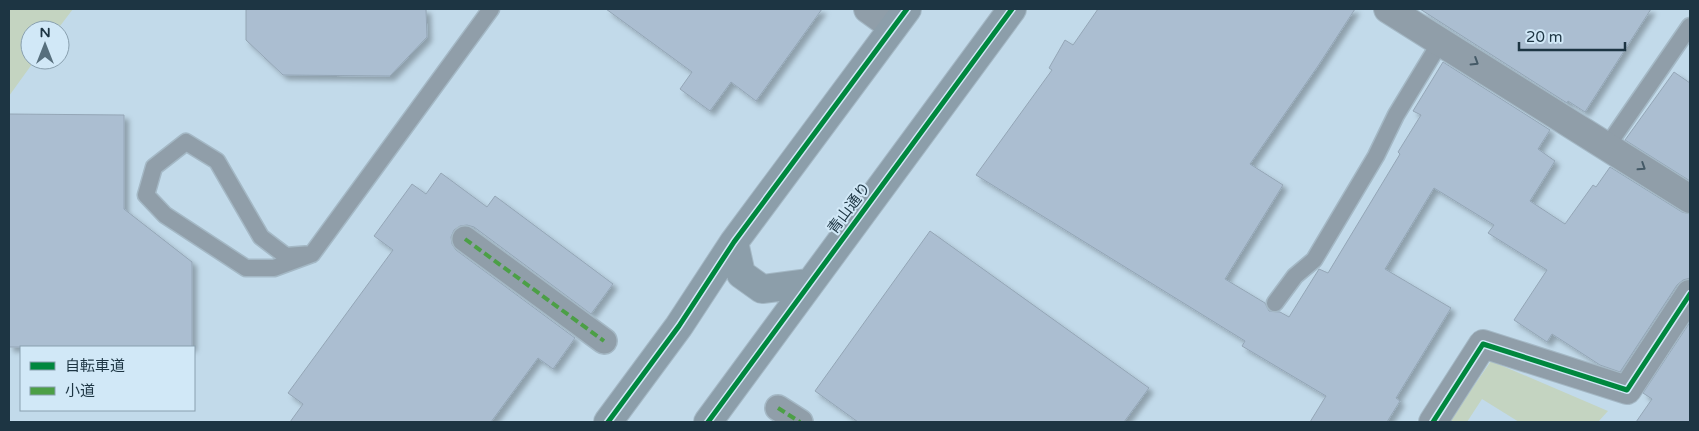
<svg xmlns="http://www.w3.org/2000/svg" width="1699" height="431" font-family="'Varela Round','Noto Sans JP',sans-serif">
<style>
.green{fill:#c4d4c1}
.building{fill:#abbed1;stroke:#94a6b6;filter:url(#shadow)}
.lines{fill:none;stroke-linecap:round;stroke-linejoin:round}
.service-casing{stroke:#a4b8c5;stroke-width:19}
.pedestrian-casing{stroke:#a4b8c5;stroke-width:28}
.minor-casing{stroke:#a4b8c5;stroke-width:30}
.trunk-casing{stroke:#a4b8c5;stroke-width:30}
.service{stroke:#909ea9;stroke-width:16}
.pedestrian{stroke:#909ea9;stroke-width:25}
.minor{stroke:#909ea9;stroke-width:28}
.trunk{stroke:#8c9eaa;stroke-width:28}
.quiet{stroke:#4c9f46;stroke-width:4;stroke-dasharray:8 4;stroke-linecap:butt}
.cycleway-casing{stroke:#d1e8f7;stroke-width:8}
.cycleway{stroke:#00873e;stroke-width:5}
.oneway{stroke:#455a67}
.labels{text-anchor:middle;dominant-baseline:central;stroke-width:4;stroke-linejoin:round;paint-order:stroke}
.street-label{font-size:15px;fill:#1d3543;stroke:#d1e8f7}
</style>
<defs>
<filter id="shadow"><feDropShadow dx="4.5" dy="4.5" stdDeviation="2.5" flood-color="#0004"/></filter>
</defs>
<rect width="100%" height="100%" fill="#c2daea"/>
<path class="green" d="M 9,9 L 73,9 L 57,30 L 30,30 L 30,60 L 35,60 L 9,96 Z
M 1491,361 L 1608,411 L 1598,422 L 1519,422 L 1482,399 L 1467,422 L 1449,422 Z"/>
<path class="building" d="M 246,9 L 426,9 L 427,37 L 390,76 L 283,75 L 246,40 Z
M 606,9 L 822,9 L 756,101 L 731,82 L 710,111 L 680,89 L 692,72 Z
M 1098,9 L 1355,9 L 1318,66 L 1250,164 L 1283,185 L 1225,279 L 1265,303 L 1269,311 L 1280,312 L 1289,317 L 1319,269 L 1328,273 L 1400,154 L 1398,152 L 1421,115 L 1413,111 L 1443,62 L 1550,130 L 1538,149 L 1555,161 L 1530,201 L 1565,224 L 1593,185 L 1596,187 L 1610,167 L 1682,212 L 1690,214 L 1690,278 L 1683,280 L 1677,285 L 1620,372 L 1600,365 L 1552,334 L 1547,342 L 1514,320 L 1547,270 L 1488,233 L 1494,225 L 1434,188 L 1385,269 L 1451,308 L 1396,398 L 1400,401 L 1387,422 L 1310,422 L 1326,396 L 1242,346 L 1245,341 L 976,175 L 1052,70 L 1049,68 L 1065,40 L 1073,45 Z
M 1420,9 L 1651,9 L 1585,112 L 1568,101 L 1567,103 Z
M 1674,72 L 1690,83 L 1690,181 L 1625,140 Z
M 9,114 L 124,115 L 124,209 L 192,262 L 192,347 L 9,347 Z
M 441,173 L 487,207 L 495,196 L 613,284 L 591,314 L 474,227 L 467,225 L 460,226 L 454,230 L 451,237 L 452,244 L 456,250 L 575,338 L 553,369 L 538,358 L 491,422 L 290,422 L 303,404 L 288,393 L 393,250 L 374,236 L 412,184 L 426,194 Z
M 930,231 L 1149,388 L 1124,422 L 858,422 L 815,391 Z
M 1690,322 L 1690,422 L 1636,422 L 1652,399 L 1643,393 Z"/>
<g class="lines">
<defs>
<path id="service" d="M 1608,145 L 1690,26
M 312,254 L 286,256 L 261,237 L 217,161 L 186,142 L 154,167 L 146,195 L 165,215 L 246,268 L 274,268 L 312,254 L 491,9
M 1275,303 L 1295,276 L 1314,260 L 1376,156 L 1396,115 L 1441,41"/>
<path id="pedestrian" d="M 465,239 L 604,341
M 778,408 L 800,422"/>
<path id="minor" d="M 868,9 L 893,27
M 1388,9 L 1690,199
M 1433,422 L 1483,344 L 1627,390 L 1690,294"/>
<path id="trunk" d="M 734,242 L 741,274 L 762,289 L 809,283
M 608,422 L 679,326 L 734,242 L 907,9
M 708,422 L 1012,9"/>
</defs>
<use href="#service" class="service-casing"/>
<use href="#pedestrian" class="pedestrian-casing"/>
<use href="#minor" class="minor-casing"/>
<use href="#trunk" class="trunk-casing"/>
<use href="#service" class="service"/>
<use href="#pedestrian" class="pedestrian"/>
<use href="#minor" class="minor"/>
<use href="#trunk" class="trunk"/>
<path class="quiet" d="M 465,239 L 604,341
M 778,408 L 800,422"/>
<defs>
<path id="cycleway" d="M 608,422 L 679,326 L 734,242 L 907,9
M 708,422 L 1012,9
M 1433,422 L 1483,344 L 1627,390 L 1690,294"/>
</defs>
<use href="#cycleway" class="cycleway-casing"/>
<use href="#cycleway" class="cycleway"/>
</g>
<defs><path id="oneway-chevron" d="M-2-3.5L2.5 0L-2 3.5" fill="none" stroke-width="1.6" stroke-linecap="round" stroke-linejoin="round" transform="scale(1.25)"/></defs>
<g class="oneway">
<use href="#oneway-chevron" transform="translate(1475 62) rotate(32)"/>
<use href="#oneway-chevron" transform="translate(1642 167) rotate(33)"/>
</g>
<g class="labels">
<g class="street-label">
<text transform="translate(849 208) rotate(-53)">青山通り</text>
</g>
</g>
<rect width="1699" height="431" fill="none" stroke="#1d3543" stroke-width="20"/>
<rect x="20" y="346" width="175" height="65" fill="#d1e8f7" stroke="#89a0af"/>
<rect x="30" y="362" width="25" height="8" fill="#00873e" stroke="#89a0af"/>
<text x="65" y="371" font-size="15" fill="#1d3543">自転車道</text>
<rect x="30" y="387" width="25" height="8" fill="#4c9f46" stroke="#89a0af"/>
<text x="65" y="396" font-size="15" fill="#1d3543">小道</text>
<g transform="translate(45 45)"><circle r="24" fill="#d1e8f7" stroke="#89a0af"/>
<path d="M0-4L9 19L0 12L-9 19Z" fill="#576f7d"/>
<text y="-8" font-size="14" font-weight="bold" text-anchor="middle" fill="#1d3543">N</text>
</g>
<path d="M1519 42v8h106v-8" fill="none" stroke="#1d3543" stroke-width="2.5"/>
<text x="1526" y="42" font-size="15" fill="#1d3543" stroke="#d1e8f7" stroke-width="4" paint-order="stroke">20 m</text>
</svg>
